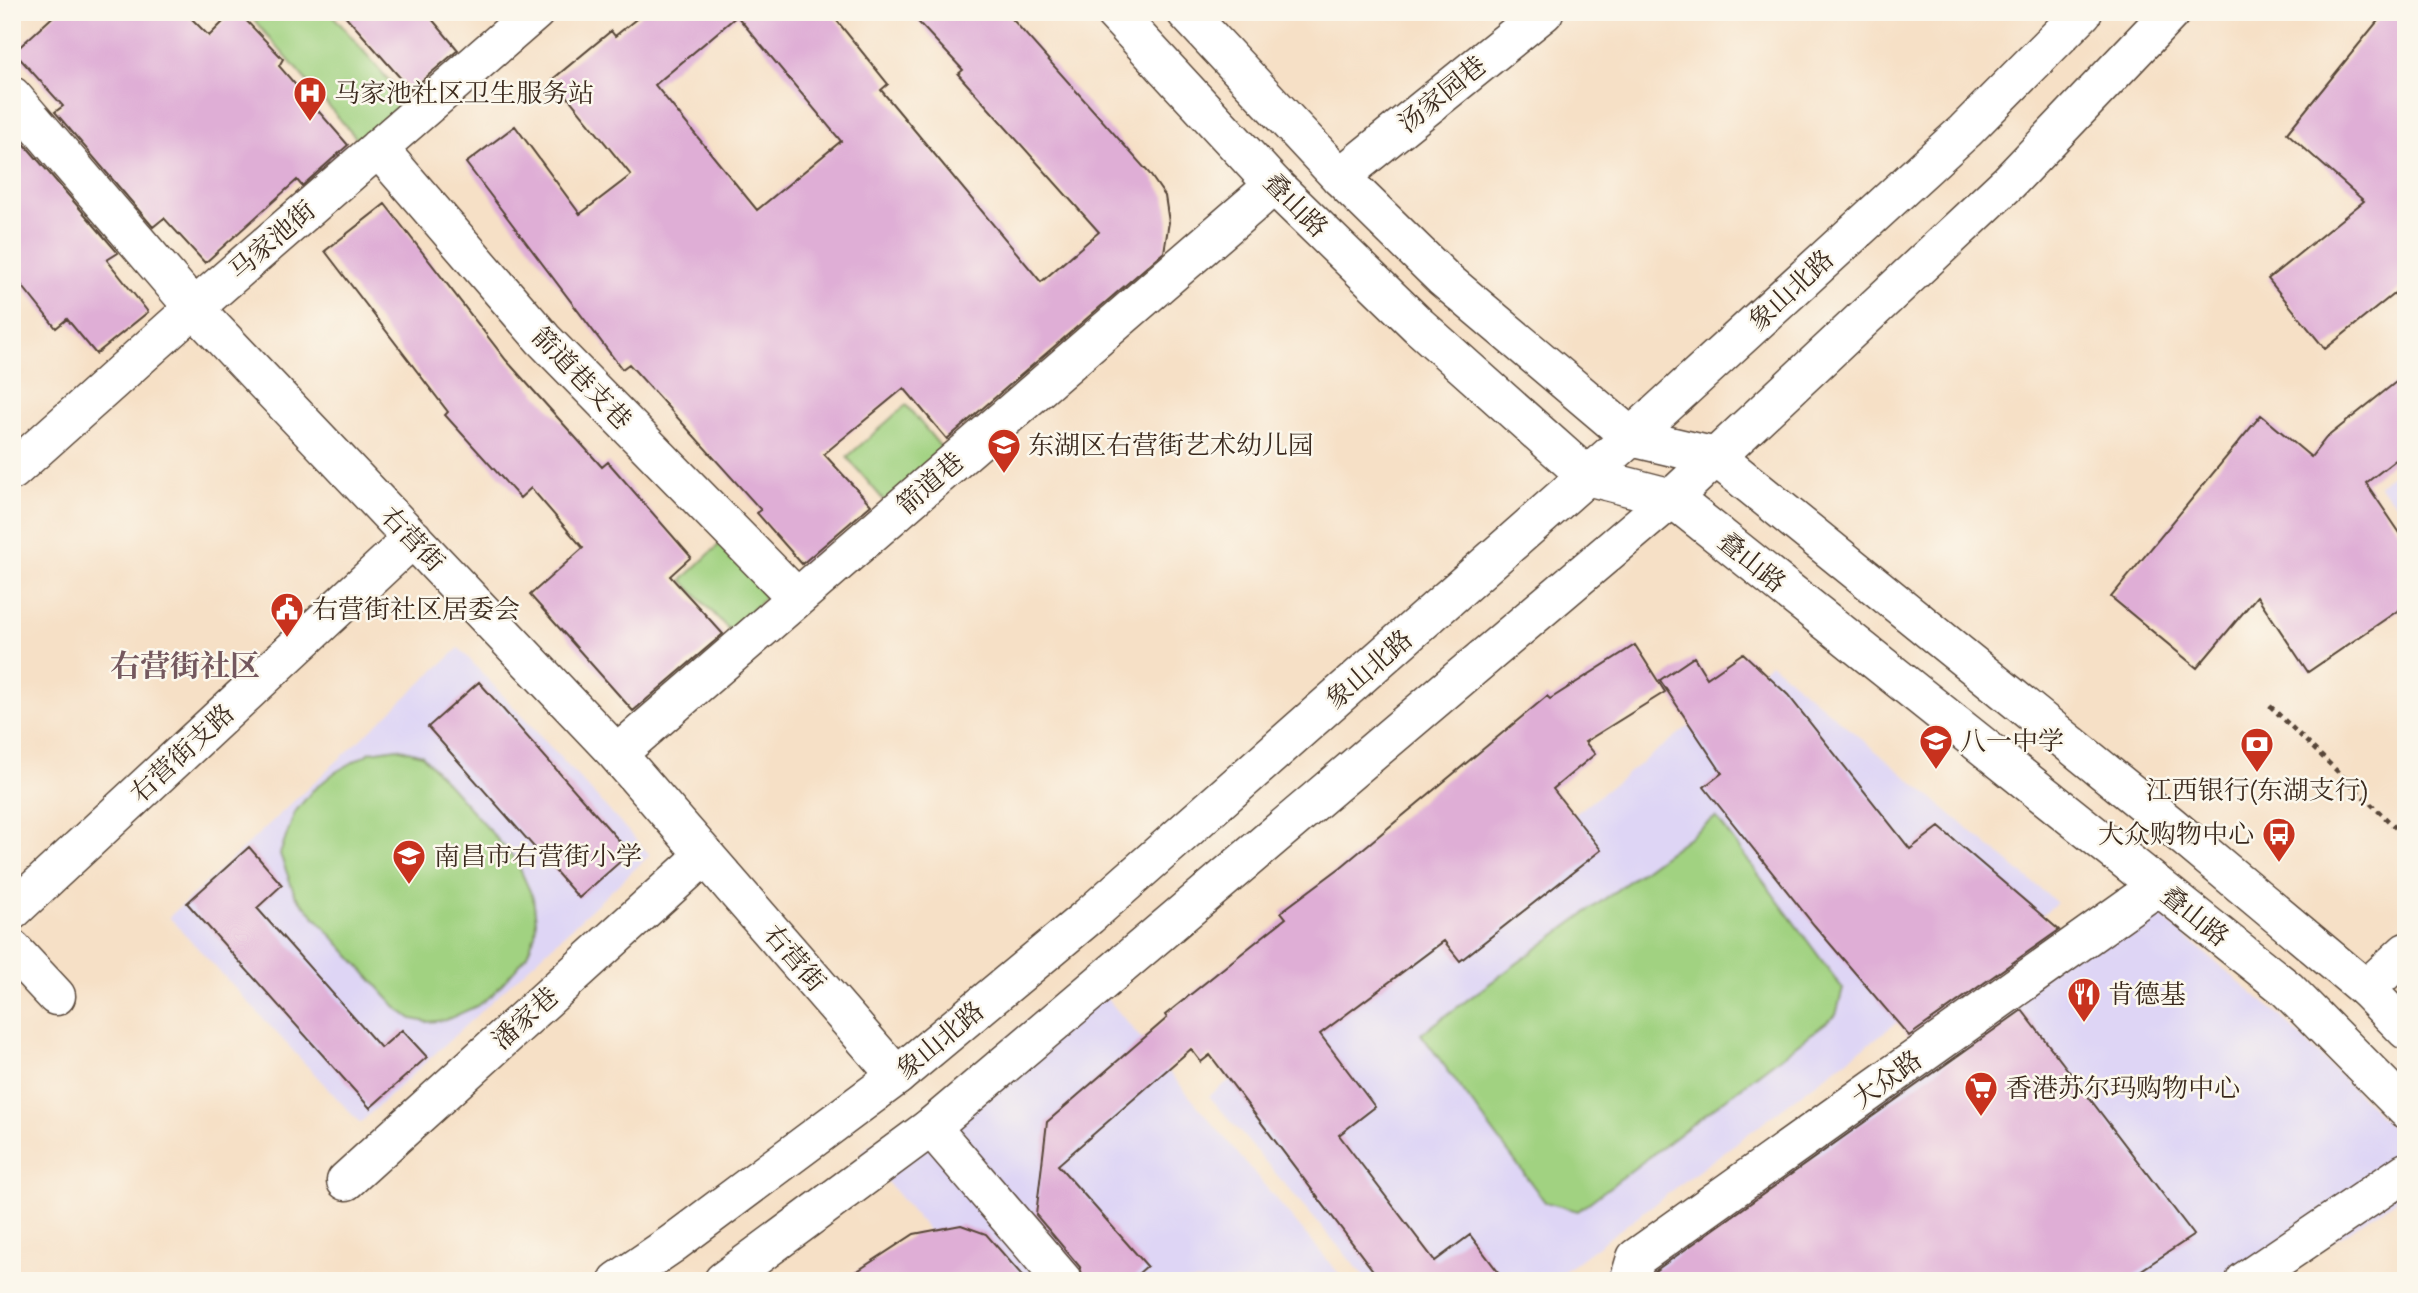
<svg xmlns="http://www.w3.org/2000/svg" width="2418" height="1293" font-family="'IM FELL Great Primer','Noto Serif SC',serif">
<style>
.built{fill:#ded5f5}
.green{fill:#a1d281;stroke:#6e7e50;stroke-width:2}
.building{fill:#dfaed6;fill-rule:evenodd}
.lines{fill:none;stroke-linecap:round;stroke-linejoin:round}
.minor-casing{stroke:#574537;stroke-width:41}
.major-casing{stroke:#574537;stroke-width:41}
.path{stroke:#574537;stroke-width:4.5;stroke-dasharray:5 5;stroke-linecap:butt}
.minor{stroke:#fff;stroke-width:38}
.major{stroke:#fff;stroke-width:38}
.labels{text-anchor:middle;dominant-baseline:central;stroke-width:5;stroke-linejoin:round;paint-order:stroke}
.poi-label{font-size:26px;fill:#3b2a1e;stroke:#fbf7ec;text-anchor:start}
.street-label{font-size:26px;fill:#3b2a1e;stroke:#fbf7ec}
.quarter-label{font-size:30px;font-weight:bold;fill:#74585e;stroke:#fbf7ec}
</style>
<rect width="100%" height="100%" fill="#fbf7ec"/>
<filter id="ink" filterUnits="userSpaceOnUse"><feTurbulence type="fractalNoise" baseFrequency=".0143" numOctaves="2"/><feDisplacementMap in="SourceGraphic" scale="14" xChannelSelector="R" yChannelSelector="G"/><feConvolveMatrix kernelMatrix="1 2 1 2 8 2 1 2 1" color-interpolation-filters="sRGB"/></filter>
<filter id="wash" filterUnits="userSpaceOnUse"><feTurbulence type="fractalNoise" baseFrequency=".00686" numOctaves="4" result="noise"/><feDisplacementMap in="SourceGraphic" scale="28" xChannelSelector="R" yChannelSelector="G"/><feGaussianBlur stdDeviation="1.57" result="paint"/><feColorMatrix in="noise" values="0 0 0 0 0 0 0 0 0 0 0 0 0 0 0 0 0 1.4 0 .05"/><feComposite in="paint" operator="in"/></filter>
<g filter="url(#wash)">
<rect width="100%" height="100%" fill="#f6e0c6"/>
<path class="built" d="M 2406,464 L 2406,515 L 2378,485 Z
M 459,648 L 650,855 L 360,1123 L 169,917 Z
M 1771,663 L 2057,903 L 1551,1281 L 1368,1281 L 1209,1096 Z
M 2132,892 L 2280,1016 L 2406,1142 L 2406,1194 L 2271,1281 L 1592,1281 L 1627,1249 Z
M 1085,972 L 1345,1281 L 971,1281 L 861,1151 L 902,1126 Z"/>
<path class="green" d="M 247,12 L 330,12 L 410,105 L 363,146 Z
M 906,405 L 945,452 L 886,503 L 847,457 Z
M 726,538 L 774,589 L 730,631 L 682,580 Z
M 397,748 L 422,755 L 516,860 L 533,898 L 536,920 L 535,935 L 526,957 L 493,994 L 477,1006 L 446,1020 L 428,1022 L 412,1019 L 398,1009 L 295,895 L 280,854 L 295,812 L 312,791 L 334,773 L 371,752 Z
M 1716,817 L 1843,989 L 1836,1015 L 1578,1211 L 1545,1202 L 1421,1034 Z"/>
<g id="blocks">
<path class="building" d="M 58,12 L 185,12 L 209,36 L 233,12 L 238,12 L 283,59 L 279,66 L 348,145 L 302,186 L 297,180 L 205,263 L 164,218 L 153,227 L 55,112 L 63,106 L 14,52 Z
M 342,12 L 426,12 L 458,50 L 411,90 Z
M 645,12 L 830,12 L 888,84 L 881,90 L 1041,282 L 1099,232 L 958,74 L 963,70 L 909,12 L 1006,12 L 1149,173 L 1165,196 L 1169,222 L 1164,252 L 947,439 L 904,388 L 824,454 L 871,505 L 802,564 L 757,513 L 761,510 L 629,364 L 622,369 L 466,163 L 515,126 L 580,214 L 631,175 L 553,79 L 611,31 L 615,36 ZM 737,16 L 841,141 L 757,210 L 655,85 Z
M 2385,12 L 2406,12 L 2406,284 L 2325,349 L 2268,279 L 2364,201 L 2287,133 Z
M 20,139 L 118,253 L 107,260 L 148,312 L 96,354 L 67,319 L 56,328 L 12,273 L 12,144 Z
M 385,204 L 506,360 L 602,467 L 608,462 L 691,557 L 670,576 L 723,634 L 633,711 L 530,595 L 583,548 L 531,488 L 520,498 L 445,415 L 448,412 L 325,251 Z
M 2406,374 L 2406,452 L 2366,483 L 2406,542 L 2406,605 L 2308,672 L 2257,596 L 2197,668 L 2111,597 L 2261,415 L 2311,457 L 2326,438 Z
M 1635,645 L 1665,692 L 1585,742 L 1595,754 L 1553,789 L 1601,850 L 1460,961 L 1444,941 L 1320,1034 L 1375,1107 L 1339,1135 L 1435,1261 L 1470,1235 L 1505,1281 L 1381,1281 L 1210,1055 L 1201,1062 L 1191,1049 L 1058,1165 L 1147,1266 L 1130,1281 L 1084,1281 L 1080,1267 L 1036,1215 L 1047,1122 L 1167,1018 L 1165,1015 L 1286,918 L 1281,912 L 1341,867 L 1547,696 L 1550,699 Z
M 1743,653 L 1788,695 L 1910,849 L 1939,827 L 2059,930 L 1909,1036 L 1814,925 L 1704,787 L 1722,773 L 1660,680 L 1694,657 L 1707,678 Z
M 479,682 L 630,853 L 579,898 L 428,727 Z
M 249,847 L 282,885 L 257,908 L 381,1048 L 402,1030 L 427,1057 L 370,1108 L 187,903 Z
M 2022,1010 L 2194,1235 L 2125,1281 L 1652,1281 L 1655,1271 Z
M 961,1225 L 986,1234 L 1027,1281 L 842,1281 L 914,1234 Z"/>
</g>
</g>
<g filter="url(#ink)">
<use href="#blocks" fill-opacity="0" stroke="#574537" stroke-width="2"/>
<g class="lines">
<defs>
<path id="minor" d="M 12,96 L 194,308 L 617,754 L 897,1076
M 378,148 L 543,339 L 797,598
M 1340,177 L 1544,12
M 12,471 L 194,308 L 535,12
M 617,754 L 1274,185
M 12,911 L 413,538
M 12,949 L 56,996
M 2366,989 L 2406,952
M 931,1127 L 1063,1281
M 346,1181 L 705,855
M 1629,1281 L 1636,1258 L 2158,886
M 2245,1281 L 2406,1172"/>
<path id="major" d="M 1114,12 L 1274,185 L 1419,326 L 1587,476 L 1672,498 L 2287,989 L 2406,1109
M 1186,12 L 1340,177 L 1443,278 L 1631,437 L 1716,457 L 2169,824 L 2366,989 L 2406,1030
M 618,1281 L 672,1244 L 897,1076 L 1089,916 L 1631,437 L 1965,131 L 2083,12
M 723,1281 L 931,1127 L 1672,498 L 2009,182 L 2171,12"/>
</defs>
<use href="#minor" class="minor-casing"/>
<use href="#major" class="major-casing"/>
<path class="path" d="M 2270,706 L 2406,838"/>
<use href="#minor" class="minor"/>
<use href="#major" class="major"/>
</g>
</g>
<defs>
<symbol id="hospital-pin" viewBox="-11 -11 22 30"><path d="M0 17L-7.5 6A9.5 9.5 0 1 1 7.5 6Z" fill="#c8321e" stroke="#fbf7ec"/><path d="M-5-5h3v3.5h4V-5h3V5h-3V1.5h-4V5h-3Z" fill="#fff"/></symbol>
<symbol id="school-pin" viewBox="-11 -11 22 30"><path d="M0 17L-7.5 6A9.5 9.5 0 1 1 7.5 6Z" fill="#c8321e" stroke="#fbf7ec"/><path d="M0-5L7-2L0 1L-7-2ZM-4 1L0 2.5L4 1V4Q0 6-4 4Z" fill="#fff"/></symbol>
<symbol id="civic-pin" viewBox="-11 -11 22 30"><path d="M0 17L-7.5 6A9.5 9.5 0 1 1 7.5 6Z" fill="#c8321e" stroke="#fbf7ec"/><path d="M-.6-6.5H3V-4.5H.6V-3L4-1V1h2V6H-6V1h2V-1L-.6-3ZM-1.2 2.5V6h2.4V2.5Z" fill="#fff"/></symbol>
<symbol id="bank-pin" viewBox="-11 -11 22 30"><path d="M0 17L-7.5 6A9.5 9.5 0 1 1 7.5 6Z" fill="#c8321e" stroke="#fbf7ec"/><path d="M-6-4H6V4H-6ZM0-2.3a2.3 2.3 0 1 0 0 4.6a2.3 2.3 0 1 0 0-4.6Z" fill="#fff"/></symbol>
<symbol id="bus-pin" viewBox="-11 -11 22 30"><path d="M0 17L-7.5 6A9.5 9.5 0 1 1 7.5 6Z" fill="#c8321e" stroke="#fbf7ec"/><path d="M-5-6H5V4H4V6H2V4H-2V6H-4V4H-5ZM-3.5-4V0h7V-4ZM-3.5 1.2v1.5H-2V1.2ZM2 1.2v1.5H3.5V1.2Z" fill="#fff"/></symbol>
<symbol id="restaurant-pin" viewBox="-11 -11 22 30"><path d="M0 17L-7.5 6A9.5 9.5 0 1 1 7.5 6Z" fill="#c8321e" stroke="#fbf7ec"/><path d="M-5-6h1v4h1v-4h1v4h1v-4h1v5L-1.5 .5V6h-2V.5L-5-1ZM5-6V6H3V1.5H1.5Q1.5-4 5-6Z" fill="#fff"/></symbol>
<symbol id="supermarket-pin" viewBox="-11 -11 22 30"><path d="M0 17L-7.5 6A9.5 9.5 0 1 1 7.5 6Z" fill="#c8321e" stroke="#fbf7ec"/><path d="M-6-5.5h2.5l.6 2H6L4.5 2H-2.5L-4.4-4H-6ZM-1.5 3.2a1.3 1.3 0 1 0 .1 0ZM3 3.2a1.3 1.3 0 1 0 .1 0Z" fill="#fff"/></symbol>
</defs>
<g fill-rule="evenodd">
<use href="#hospital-pin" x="291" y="74" width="38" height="52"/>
<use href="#school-pin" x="985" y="426" width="38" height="52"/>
<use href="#civic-pin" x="268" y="590" width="38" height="52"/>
<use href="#school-pin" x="1917" y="722" width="38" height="52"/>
<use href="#bank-pin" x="2238" y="725" width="38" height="52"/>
<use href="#bus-pin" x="2260" y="815" width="38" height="52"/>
<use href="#school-pin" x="390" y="837" width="38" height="52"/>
<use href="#restaurant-pin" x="2065" y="975" width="38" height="52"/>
<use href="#supermarket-pin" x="1962" y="1069" width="38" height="52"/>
</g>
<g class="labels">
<g class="poi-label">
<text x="334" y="93">马家池社区卫生服务站</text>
<text x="1028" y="445">东湖区右营街艺术幼儿园</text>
<text x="312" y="609">右营街社区居委会</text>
<text x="1960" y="741">八一中学</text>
<text x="2257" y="790" text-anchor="middle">江西银行(东湖支行)</text>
<text x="2254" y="834" text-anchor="end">大众购物中心</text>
<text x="434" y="856">南昌市右营街小学</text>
<text x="2108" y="994">肯德基</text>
<text x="2006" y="1088">香港苏尔玛购物中心</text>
</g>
<g class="street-label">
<text transform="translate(1442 94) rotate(-39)">汤家园巷</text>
<text transform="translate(1296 205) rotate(45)">叠山路</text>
<text transform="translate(272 240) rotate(-41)">马家池街</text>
<text transform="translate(1791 290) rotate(-43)">象山北路</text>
<text transform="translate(582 378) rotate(46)">箭道巷支巷</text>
<text transform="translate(930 483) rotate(-41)">箭道巷</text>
<text transform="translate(413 539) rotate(46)">右营街</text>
<text transform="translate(1752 562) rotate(39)">叠山路</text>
<text transform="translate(1369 669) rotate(-41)">象山北路</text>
<text transform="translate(182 753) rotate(-43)">右营街支路</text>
<text transform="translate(2195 916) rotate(39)">叠山路</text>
<text transform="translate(795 958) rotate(49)">右营街</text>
<text transform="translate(525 1018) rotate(-42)">潘家巷</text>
<text transform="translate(940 1040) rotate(-40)">象山北路</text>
<text transform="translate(1887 1079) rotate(-36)">大众路</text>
</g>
<g class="quarter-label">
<text x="185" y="666">右营街社区</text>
</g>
</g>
<rect width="2418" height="1293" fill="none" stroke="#fbf7ec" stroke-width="42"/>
</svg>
